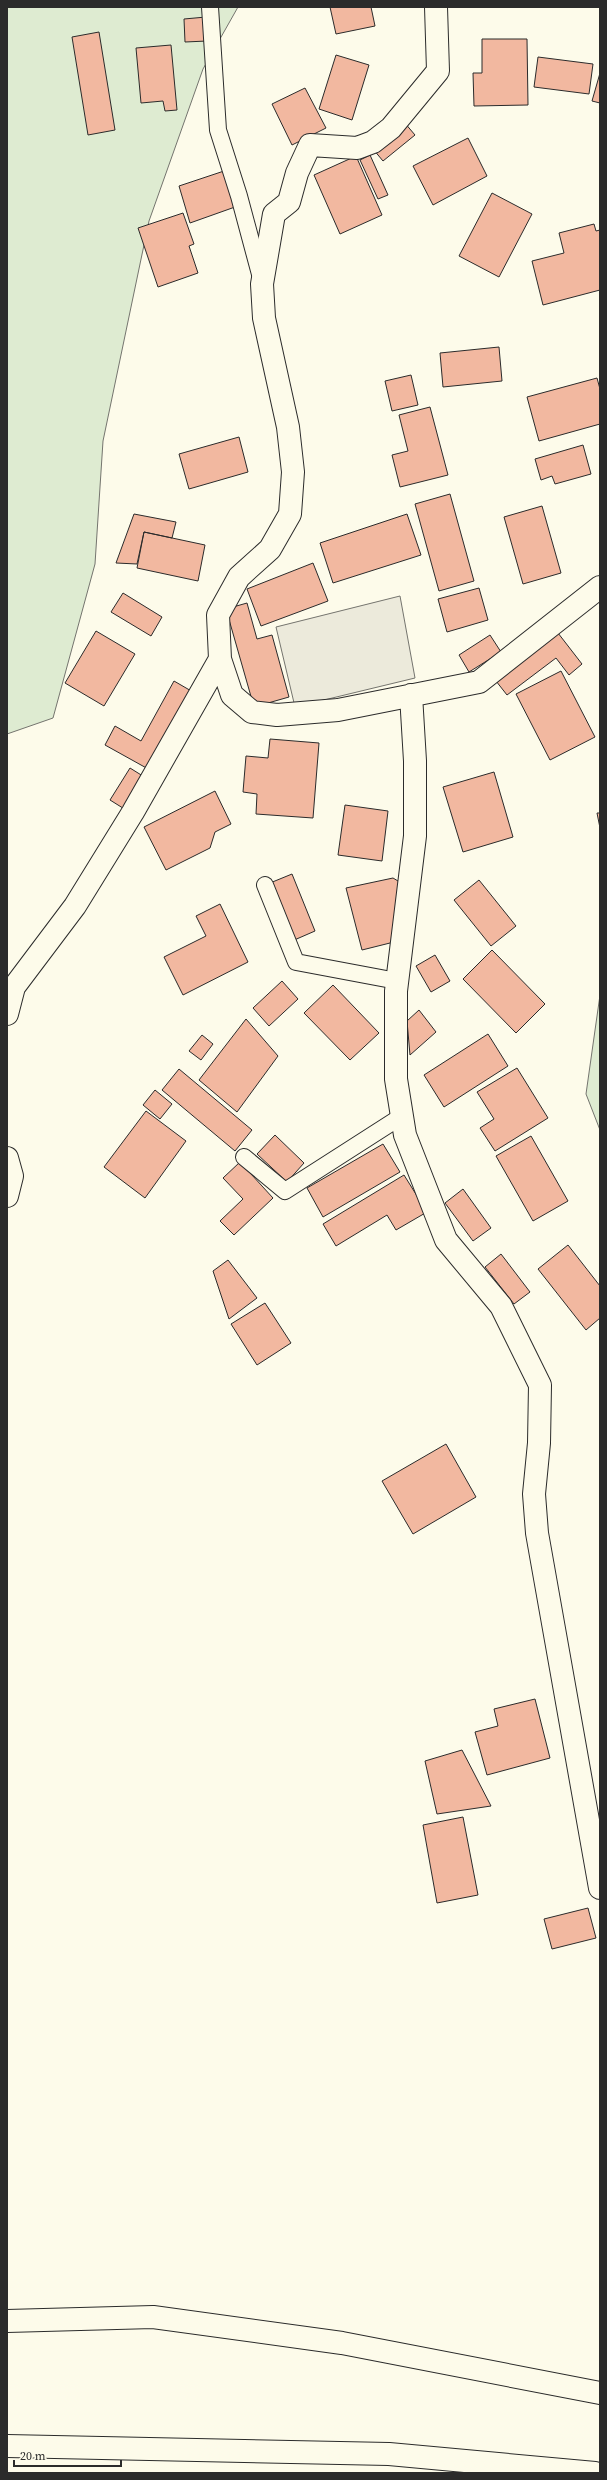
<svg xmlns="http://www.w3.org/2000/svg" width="607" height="2480" font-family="'Source Serif 4',serif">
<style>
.green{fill:#deebd1;stroke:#74746e}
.parking{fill:#eceadb;stroke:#74746e}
.building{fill:#f2b8a0;stroke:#2b2b2b}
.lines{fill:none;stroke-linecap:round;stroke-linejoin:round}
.service-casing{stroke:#2b2b2b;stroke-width:18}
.minor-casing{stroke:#2b2b2b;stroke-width:24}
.primary-casing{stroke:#2b2b2b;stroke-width:24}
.service{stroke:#fdfbea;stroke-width:16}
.minor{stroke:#fdfbea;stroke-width:22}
.primary{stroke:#fdfbea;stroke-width:22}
</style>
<rect width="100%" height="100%" fill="#fdfbea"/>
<path class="green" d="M 7,7 L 238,7 L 203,69 L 149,221 L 103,441 L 95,564 L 53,718 L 7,734 Z
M 600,995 L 600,1130 L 586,1094 Z"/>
<path class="parking" d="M 400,596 L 415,678 L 295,707 L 276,627 Z"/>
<path class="building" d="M 330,7 L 371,7 L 375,26 L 336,34 Z
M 206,17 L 207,41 L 185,42 L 184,19 Z
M 99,32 L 115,130 L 88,135 L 72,37 Z
M 482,39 L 527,39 L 528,105 L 474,106 L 473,73 L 482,73 Z
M 171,45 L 177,110 L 165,111 L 163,101 L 141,103 L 136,48 Z
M 336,55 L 369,65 L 352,120 L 319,109 Z
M 538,57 L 593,64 L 589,94 L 534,87 Z
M 600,73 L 600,103 L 592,101 Z
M 305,88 L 326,128 L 292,145 L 272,104 Z
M 404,122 L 415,135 L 383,161 L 373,149 Z
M 468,138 L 487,176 L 433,205 L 413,166 Z
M 370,155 L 388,195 L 378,199 L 360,160 Z
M 356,156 L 382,215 L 340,234 L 314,175 Z
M 224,171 L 235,207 L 190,223 L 179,186 Z
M 492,193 L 532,214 L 499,277 L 459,256 Z
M 183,213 L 194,244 L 189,246 L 198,273 L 158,287 L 138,228 Z
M 594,224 L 596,231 L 600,230 L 600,290 L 543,305 L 532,261 L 564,253 L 559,233 Z
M 499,347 L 502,381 L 443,387 L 440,353 Z
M 411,375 L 418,405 L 392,411 L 385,381 Z
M 597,378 L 600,389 L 600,424 L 539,441 L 527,397 Z
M 430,407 L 448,475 L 400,487 L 392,455 L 408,451 L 399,415 Z
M 239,437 L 248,472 L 189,489 L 179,454 Z
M 583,445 L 591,474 L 555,484 L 552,476 L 541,480 L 535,459 Z
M 450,494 L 474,581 L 439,591 L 415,504 Z
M 542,506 L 561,573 L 523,584 L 504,517 Z
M 134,514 L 176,522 L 172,538 L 144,532 L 137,564 L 116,563 Z
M 407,514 L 421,555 L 333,583 L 320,543 Z
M 144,532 L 205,545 L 198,581 L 137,568 Z
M 313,563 L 328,601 L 261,626 L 247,589 Z
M 479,588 L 488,620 L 447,632 L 438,599 Z
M 123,593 L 162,617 L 151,636 L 111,612 Z
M 247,603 L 257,639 L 272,635 L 289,697 L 254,707 L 226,609 Z
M 96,631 L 135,654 L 104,706 L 65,683 Z
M 558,633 L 582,664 L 569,675 L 556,658 L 507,695 L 496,681 Z
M 490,635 L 501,652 L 469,672 L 459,655 Z
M 561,671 L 595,737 L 550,760 L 516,694 Z
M 174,681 L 193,692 L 150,770 L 105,745 L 115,726 L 141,741 Z
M 270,739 L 319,743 L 313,818 L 256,814 L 257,794 L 243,792 L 246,756 L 268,758 Z
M 130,768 L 146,778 L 126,810 L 110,800 Z
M 494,772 L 513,837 L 463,852 L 443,787 Z
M 215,791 L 231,824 L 215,832 L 210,848 L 166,870 L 144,827 Z
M 345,805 L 388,811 L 382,861 L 338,855 Z
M 597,813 L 600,813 L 600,828 Z
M 292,874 L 315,931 L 292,941 L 270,883 Z
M 393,878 L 403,884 L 394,942 L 362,950 L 346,888 Z
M 479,880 L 516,926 L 491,946 L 454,900 Z
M 220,904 L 248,962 L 183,995 L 164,957 L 206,936 L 196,916 Z
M 492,950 L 545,1004 L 516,1033 L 463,979 Z
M 435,955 L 450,981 L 431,992 L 416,966 Z
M 282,981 L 298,999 L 269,1026 L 253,1008 Z
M 333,985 L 379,1033 L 350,1060 L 304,1013 Z
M 419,1010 L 436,1032 L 410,1055 L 407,1021 Z
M 246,1019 L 278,1056 L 237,1112 L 199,1080 Z
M 488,1034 L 508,1066 L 444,1107 L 424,1075 Z
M 202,1035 L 213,1044 L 201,1060 L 189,1051 Z
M 517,1068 L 548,1118 L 495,1151 L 480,1128 L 494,1119 L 477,1092 Z
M 179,1069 L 252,1130 L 235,1151 L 162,1090 Z
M 155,1090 L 172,1104 L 160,1119 L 143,1105 Z
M 146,1111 L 186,1141 L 145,1198 L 104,1167 Z
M 275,1135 L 304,1163 L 287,1182 L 257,1154 Z
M 531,1136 L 568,1201 L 533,1221 L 496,1156 Z
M 383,1144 L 400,1172 L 323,1217 L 307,1188 Z
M 240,1162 L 273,1198 L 234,1235 L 220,1221 L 243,1199 L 223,1178 Z
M 404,1175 L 427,1212 L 396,1230 L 387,1215 L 336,1246 L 323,1224 Z
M 463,1189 L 491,1228 L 473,1241 L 445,1203 Z
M 568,1245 L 600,1286 L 600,1318 L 586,1330 L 538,1269 Z
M 501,1254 L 530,1292 L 514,1304 L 485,1267 Z
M 228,1260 L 257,1298 L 229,1319 L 213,1271 Z
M 265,1303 L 291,1343 L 257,1365 L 231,1324 Z
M 446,1444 L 476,1497 L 413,1534 L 382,1481 Z
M 535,1699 L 550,1758 L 487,1775 L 475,1732 L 498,1726 L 494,1709 Z
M 462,1750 L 491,1806 L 437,1814 L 425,1761 Z
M 463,1817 L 478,1895 L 437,1903 L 423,1825 Z
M 588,1908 L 596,1938 L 552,1949 L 544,1919 Z"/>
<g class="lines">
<defs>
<path id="service" d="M 210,7 L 218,130 L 239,196 L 261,278
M 265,885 L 296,962 L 397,981
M 244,1157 L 285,1191 L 402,1116"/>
<path id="minor" d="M 436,7 L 438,71 L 391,128 L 373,142 L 357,148 L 310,145 L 297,173 L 289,202 L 274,214 L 262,284 L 264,318 L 288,427 L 293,472 L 290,514 L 270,549 L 239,577 L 218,615 L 220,659 L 232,695 L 252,712 L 277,715 L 338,710 L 479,682 L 600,587
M 411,695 L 415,761 L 415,836 L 396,991 L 396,1079 L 405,1135 L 446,1240 L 501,1306 L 540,1385 L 539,1443 L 534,1494 L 537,1533 L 600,1888
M 7,1014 L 14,987 L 75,906 L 133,812 L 220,659
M 7,1158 L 12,1176 L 7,1196
M 7,2321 L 153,2317 L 342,2343 L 600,2393"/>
<path id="primary" d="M 7,2446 L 389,2454 L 595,2473"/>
</defs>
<use href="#service" class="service-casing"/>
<use href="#minor" class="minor-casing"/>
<use href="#primary" class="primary-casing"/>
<use href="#service" class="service"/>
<use href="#minor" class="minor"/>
<use href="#primary" class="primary"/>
</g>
<rect width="607" height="2480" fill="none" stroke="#2b2b2b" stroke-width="16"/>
<path d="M14 2460v6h107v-6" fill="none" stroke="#2b2b2b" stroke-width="2"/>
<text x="20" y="2460" font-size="12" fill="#2b2b2b" stroke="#fdfbea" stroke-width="3" paint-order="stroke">20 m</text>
</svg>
